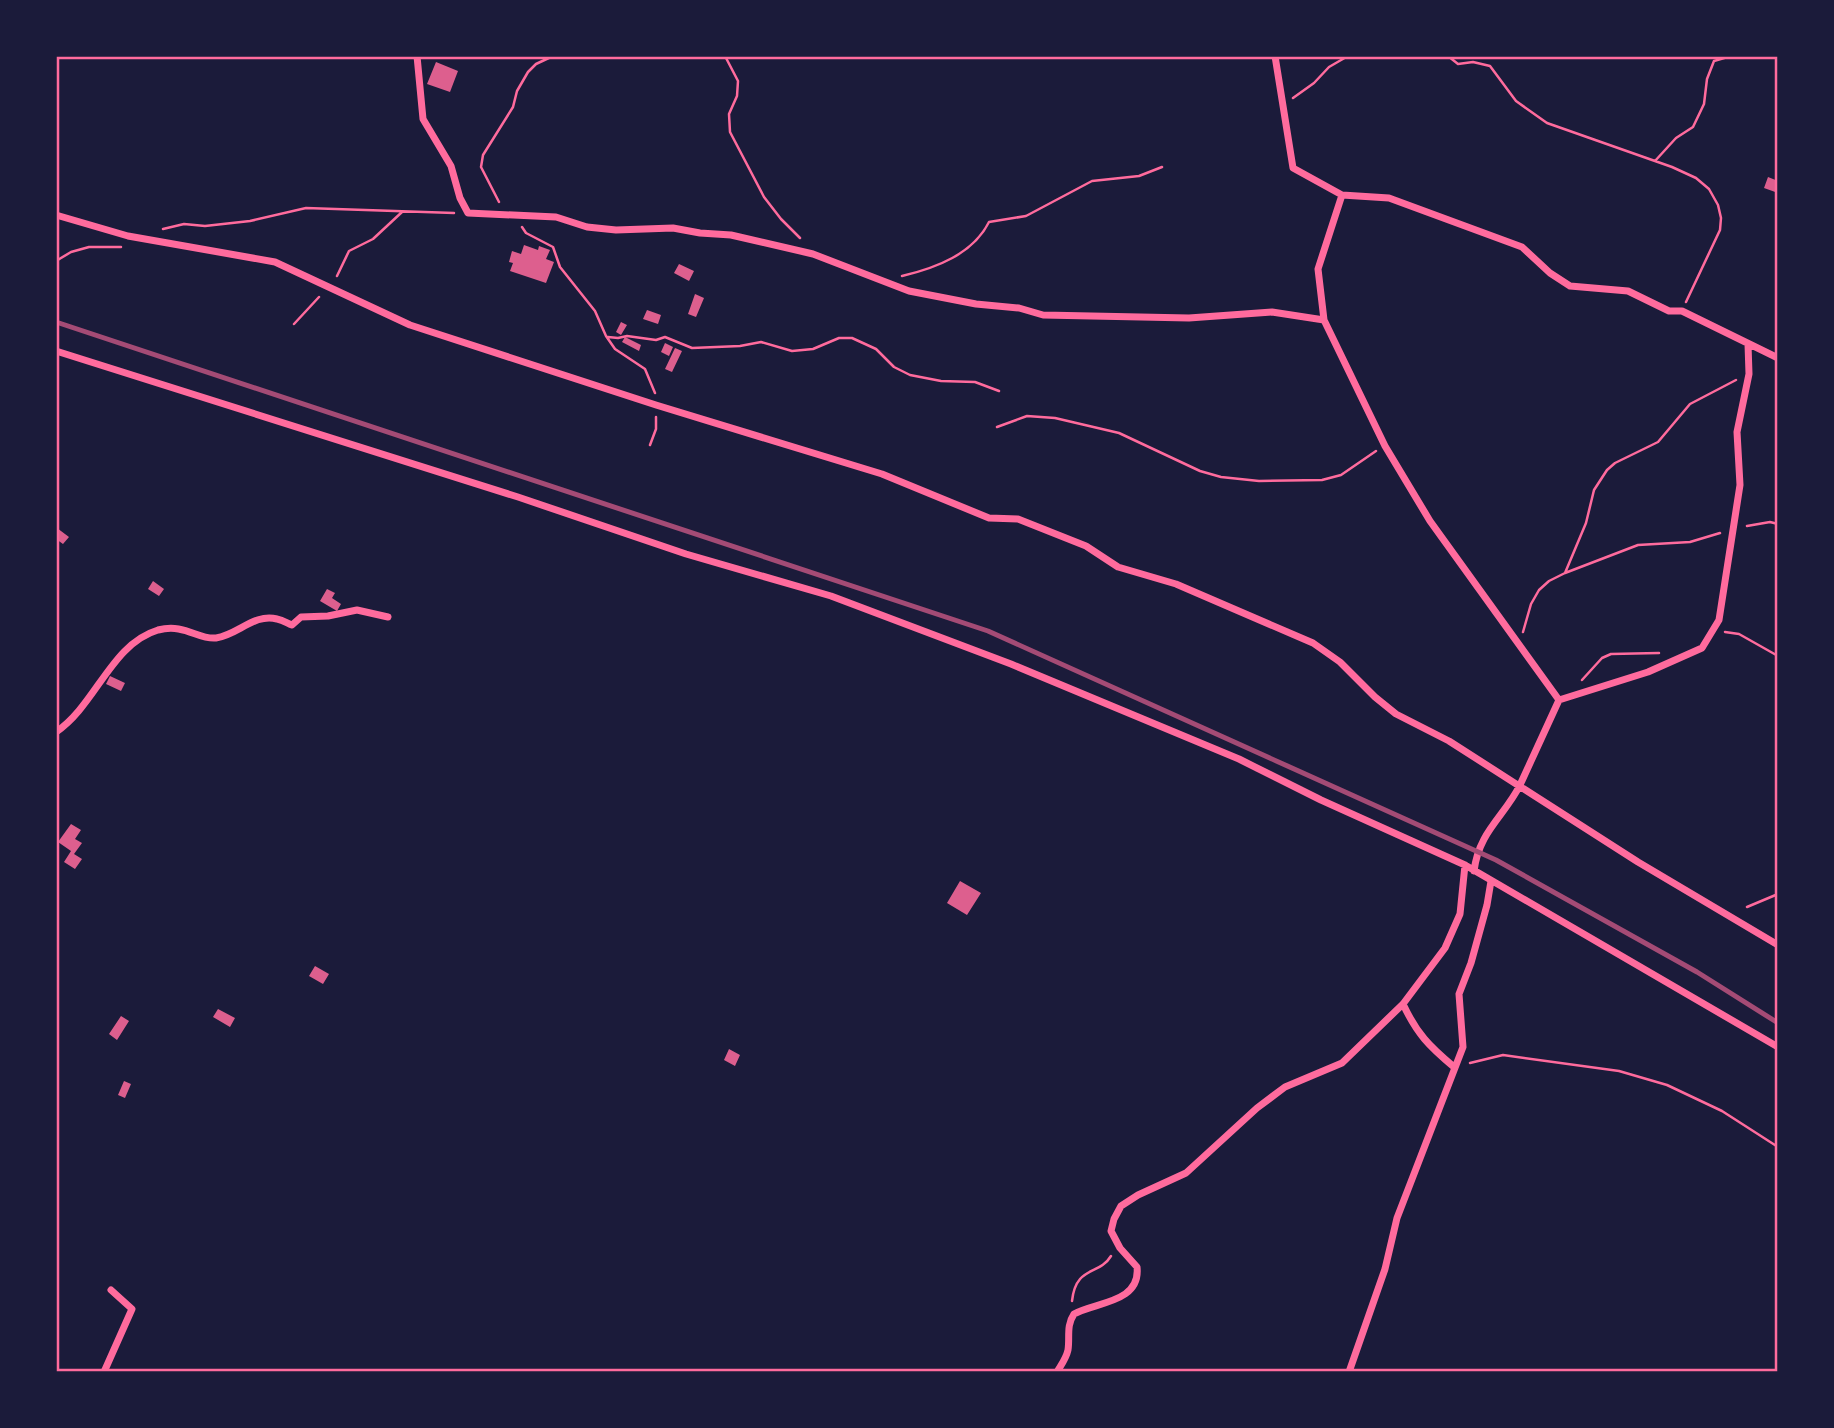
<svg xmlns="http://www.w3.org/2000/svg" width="1834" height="1428" font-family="'Alegreya Sans',sans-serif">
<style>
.building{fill:#dd5f8e}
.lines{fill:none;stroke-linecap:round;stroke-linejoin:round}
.path{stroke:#ff6b9d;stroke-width:2.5}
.minor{stroke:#ff6b9d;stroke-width:7}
.rail{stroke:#a44b75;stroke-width:5}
.neatline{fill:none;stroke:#ff6b9d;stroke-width:2.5}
</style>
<rect width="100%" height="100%" fill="#1b1b3a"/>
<path class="building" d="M 436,62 L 458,71 L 450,92 L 427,84 Z
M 1768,177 L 1778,181 L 1778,193 L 1764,188 Z
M 524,245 L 538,250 L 539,246 L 550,250 L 546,259 L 554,262 L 546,283 L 510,271 L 513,263 L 509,262 L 512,251 L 521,254 Z
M 679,264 L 694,271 L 689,281 L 674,273 Z
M 695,294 L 704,298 L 696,317 L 688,314 Z
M 647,310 L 661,315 L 658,324 L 643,319 Z
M 621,322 L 627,325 L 621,335 L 616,332 Z
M 625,337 L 641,345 L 639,351 L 622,342 Z
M 665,343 L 673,347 L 669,356 L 661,352 Z
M 675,348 L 682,351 L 672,372 L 665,369 Z
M 57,528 L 69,537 L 63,544 L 56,539 Z
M 153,581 L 164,589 L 159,596 L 148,589 Z
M 327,589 L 335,593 L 332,598 L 341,604 L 337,611 L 320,601 Z
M 110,676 L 125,683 L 121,691 L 106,684 Z
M 71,824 L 81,830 L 75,839 L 82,843 L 74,854 L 82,859 L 75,869 L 64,862 L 71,851 L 58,842 Z
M 960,881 L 981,893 L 967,915 L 947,903 Z
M 315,966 L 329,974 L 323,984 L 309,976 Z
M 218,1009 L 235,1018 L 230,1027 L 213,1017 Z
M 121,1016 L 129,1021 L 117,1040 L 109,1034 Z
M 729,1049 L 740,1055 L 735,1066 L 724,1060 Z
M 124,1081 L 131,1084 L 125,1098 L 118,1095 Z"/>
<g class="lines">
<path class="path" d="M 725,56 L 738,81 L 737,96 L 729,114 L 730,132 L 764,197 L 781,219 L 800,238
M 1448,56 L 1458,64 L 1473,62 L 1490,66 L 1516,101 L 1547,123 L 1672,167 L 1696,178 L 1709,189 L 1718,205 L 1721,218 L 1720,230 L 1686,302
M 1293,98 L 1314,83 L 1329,67 L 1348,56
M 1655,161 L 1676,138 L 1693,127 L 1704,104 L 1707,79 L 1714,61 L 1731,56
M 499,202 L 481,167 L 483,155 L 513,107 L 517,91 L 528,72 L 536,64 L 553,56
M 522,227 L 526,233 L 553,247 L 560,267 L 595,311 L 606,336 L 615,349 L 645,369 L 655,393
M 163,229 L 184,224 L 205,226 L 250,221 L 306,208 L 454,213
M 56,261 L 71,252 L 89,247 L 121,247
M 337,276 L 349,251 L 373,239 L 402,212
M 902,276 C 936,268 973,254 989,222 L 1026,216 L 1092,181 L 1139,176 L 1162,167
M 294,324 L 319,297
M 608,337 L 618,338 L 627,336 L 656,340 L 665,337 L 692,348 L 740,346 L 761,342 L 792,351 L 813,349 L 839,338 L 852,338 L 876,349 L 894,367 L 910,375 L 941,381 L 975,382 L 999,391
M 997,427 L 1027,416 L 1055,418 L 1119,433 L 1200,471 L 1221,477 L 1259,481 L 1322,480 L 1341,475 L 1376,451
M 650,445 L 656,429 L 656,417
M 1747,526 L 1770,522 L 1778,524
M 1565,573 L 1586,523 L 1594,490 L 1607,470 L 1615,463 L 1658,442 L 1690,404 L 1736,380
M 1523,632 L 1531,604 L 1539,590 L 1549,581 L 1565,573 L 1638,545 L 1690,542 L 1720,533
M 1725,632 L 1739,634 L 1778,656
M 1582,680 L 1602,658 L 1611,654 L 1659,653
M 1747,907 L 1778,894
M 1470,1063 L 1503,1055 L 1619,1071 L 1667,1085 L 1722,1111 L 1778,1147
M 1072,1301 C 1076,1265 1099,1276 1111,1256"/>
<path class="minor" d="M 417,56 L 423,119 L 451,166 L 460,198 L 468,213 L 556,217 L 587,227 L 616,230 L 673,228 L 700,233 L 731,235 L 813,254 L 909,291 L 976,304 L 1019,308 L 1043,315 L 1189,318 L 1272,312 L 1324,320
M 1275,56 L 1293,168 L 1342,195 L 1318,269 L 1324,320 L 1385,446 L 1430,521 L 1559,700
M 1342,195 L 1389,198 L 1522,247 L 1550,273 L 1570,286 L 1628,291 L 1669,311 L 1682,311 L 1778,358
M 56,215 L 128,236 L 275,262 L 410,325 L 656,405 L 882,474 L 989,518 L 1018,519 L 1086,546 L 1118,567 L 1176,584 L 1313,643 L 1340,662 L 1375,697 L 1396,714 L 1449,741 L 1638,862 L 1778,945
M 56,351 L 518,497 L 686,554 L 831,596 L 1011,664 L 1239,759 L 1321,800 L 1465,865 L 1778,1047
M 56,732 C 96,705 111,644 158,630 C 185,623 198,640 216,638 C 238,635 254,613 277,619 C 283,620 287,623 292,625 L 301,617 L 328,616 L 357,610 L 388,617
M 1474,871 C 1479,831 1504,817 1520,785 C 1533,757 1546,728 1559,700 L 1648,672 L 1702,648 L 1719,620 L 1740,485 L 1737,432 L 1749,374 L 1748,344
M 1403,1004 C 1417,1034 1429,1046 1454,1067
M 104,1372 L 132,1309 L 111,1290
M 1057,1372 C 1061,1365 1066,1359 1068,1350 C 1070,1337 1066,1326 1074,1314 C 1095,1302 1141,1303 1137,1267 L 1120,1248 L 1111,1231 L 1114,1219 L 1121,1206 L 1138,1195 L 1186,1173 L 1257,1108 L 1285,1087 L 1342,1063 L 1403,1004 L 1445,948 L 1460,914 L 1465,865
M 1349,1372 L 1385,1269 L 1397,1218 L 1463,1047 L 1459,994 L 1471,963 L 1487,905 L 1491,881"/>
<path class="rail" d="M 56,322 L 988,631 L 1496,860 L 1697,972 L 1778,1023"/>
</g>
<rect width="1834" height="1428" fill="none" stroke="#1b1b3a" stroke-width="116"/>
<rect x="58" y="58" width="1718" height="1312" class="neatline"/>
</svg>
